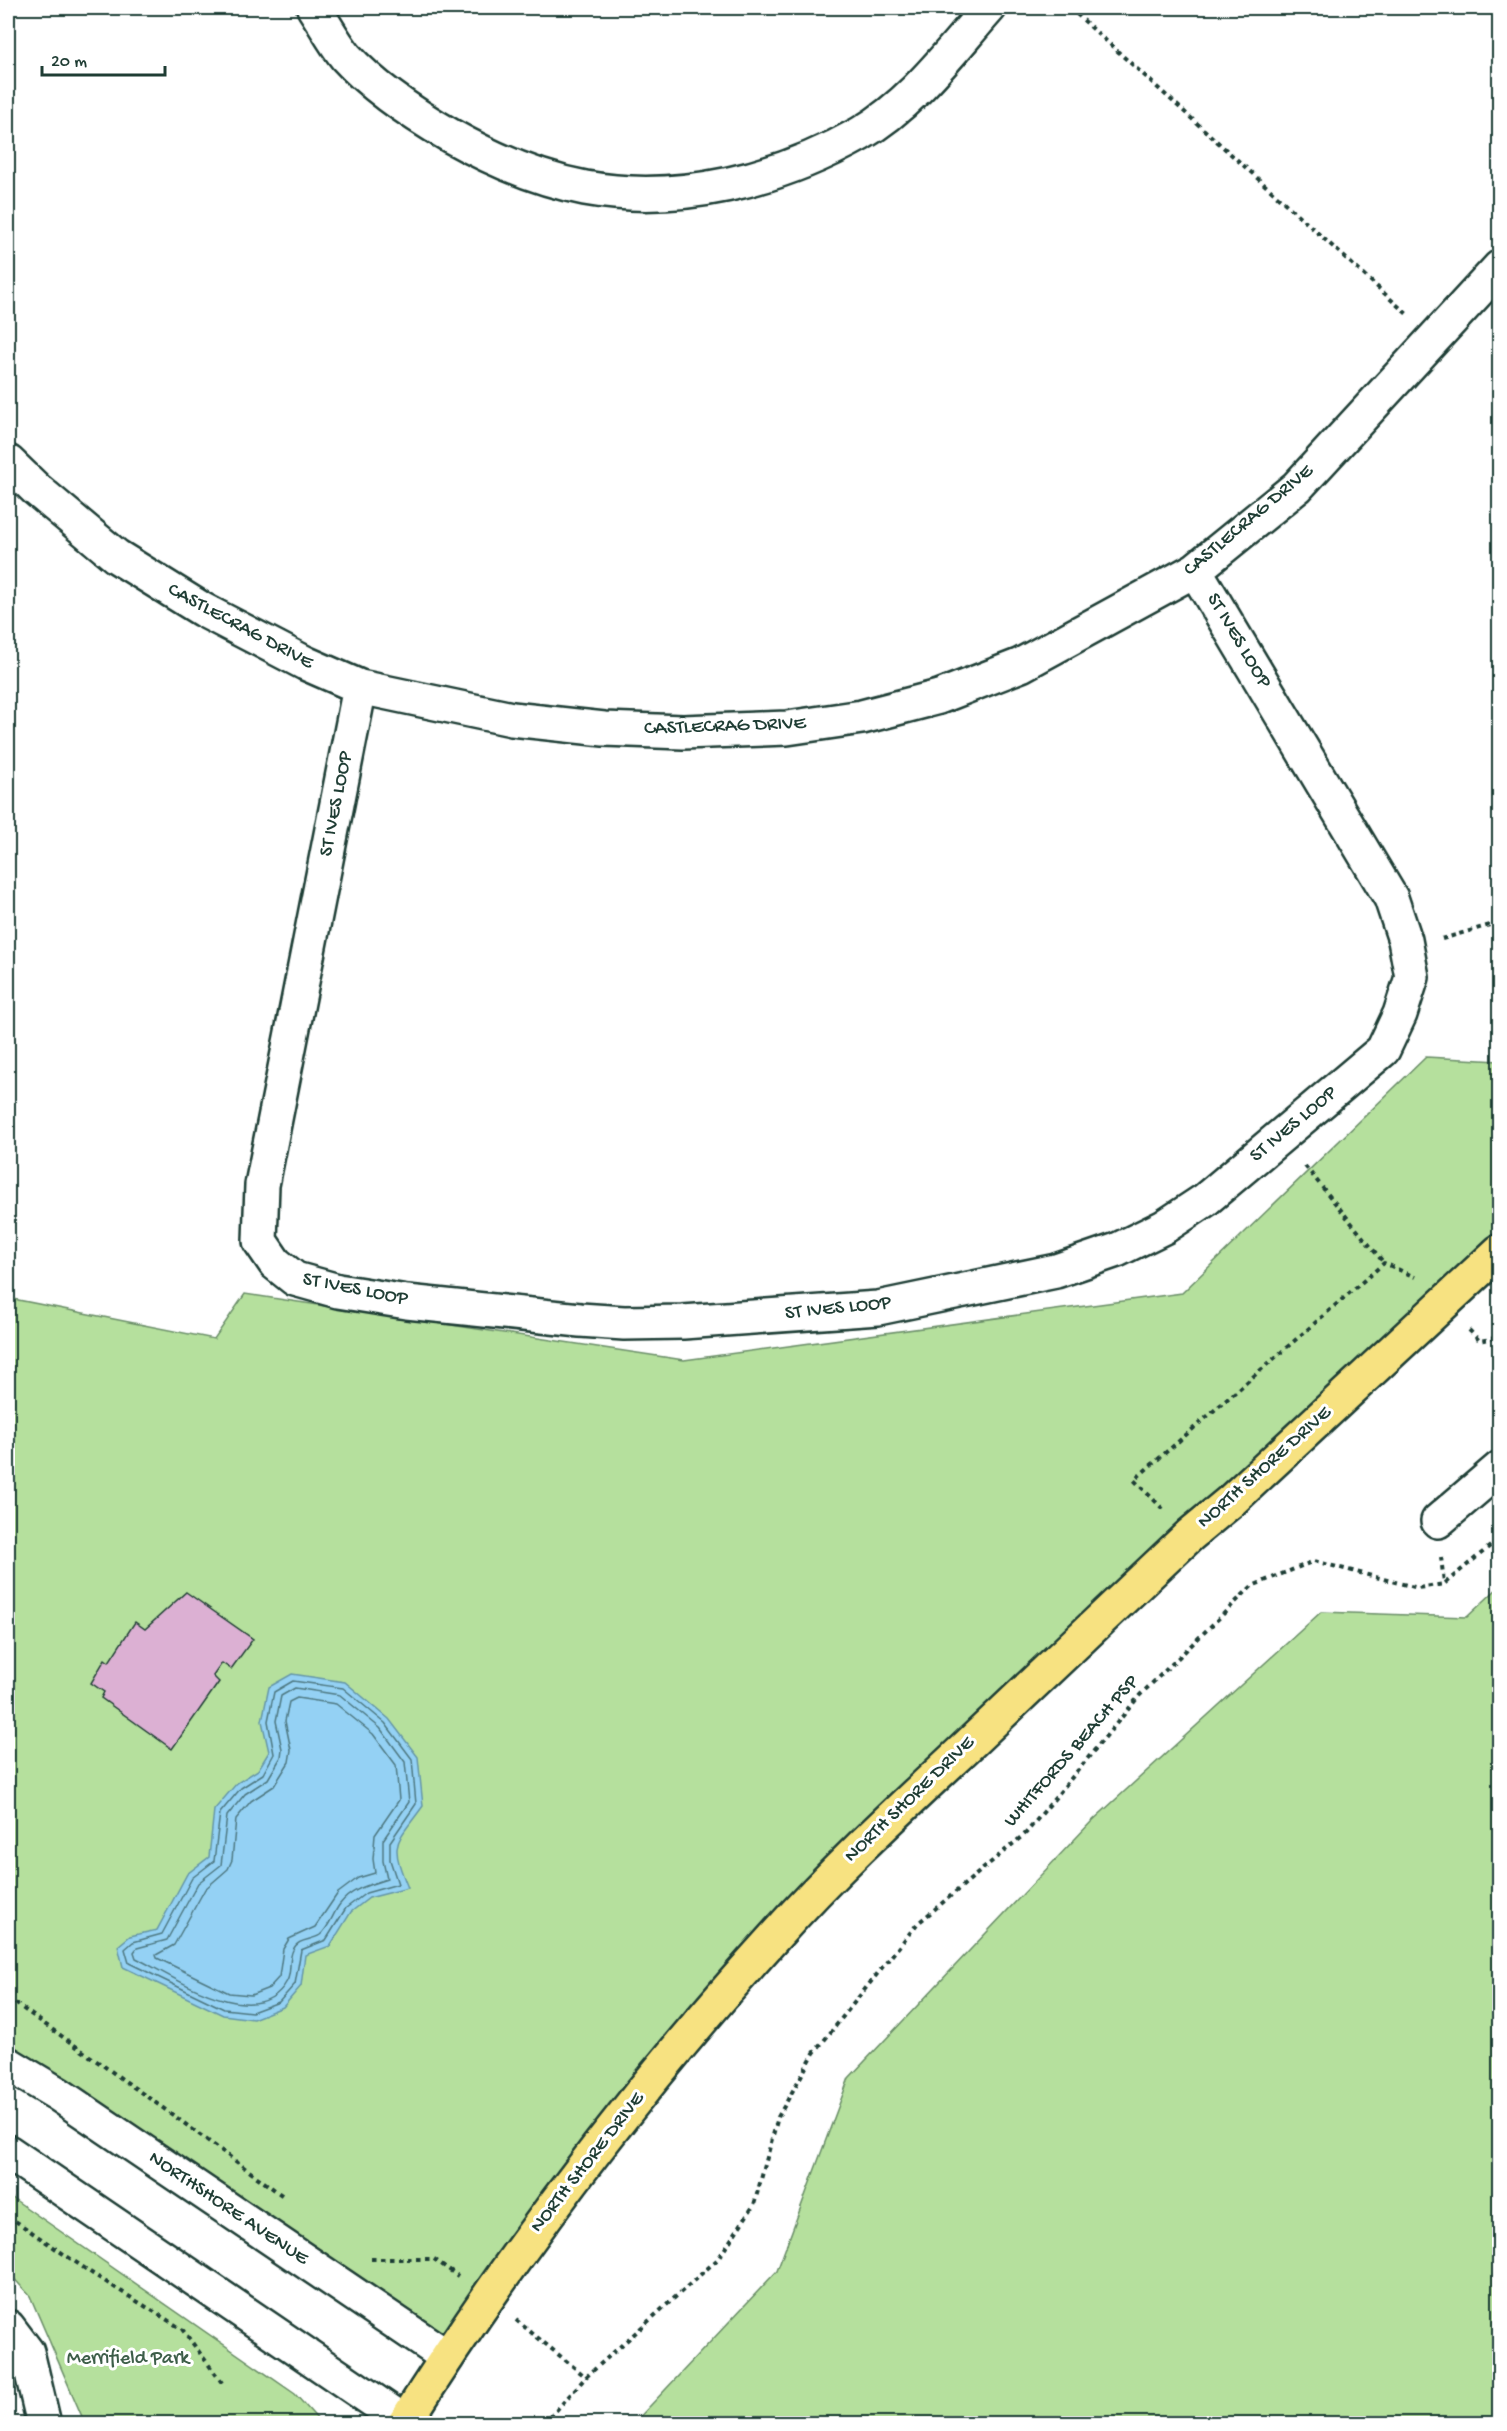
<svg xmlns="http://www.w3.org/2000/svg" width="1507" height="2431" font-family="'Gochi Hand',sans-serif">
<style>
.green{fill:#b5e09d;stroke:#6a8e68;stroke-width:1.5}
.water{fill:#94d1f4;stroke:#6596a7;stroke-width:1.5}
.lines{fill:none;stroke-linecap:round;stroke-linejoin:round}
.shore{stroke:#4e7881;stroke-width:1.5}
.building{fill:#dcb0d3;stroke:#1f3d34;stroke-width:1.5}
.minor-casing{stroke:#1f3d34;stroke-width:38}
.major-casing{stroke:#1f3d34;stroke-width:38}
.path{stroke:#1f3d34;stroke-width:4;stroke-dasharray:4.5 4.5;stroke-linecap:butt}
.minor{stroke:#fff;stroke-width:33}
.major{stroke:#f7e281;stroke-width:33}
.labels{text-anchor:middle;dominant-baseline:central;stroke-width:6;stroke-linejoin:round;paint-order:stroke}
.street-label{font-size:20px;fill:#1f3d34;stroke:#fff}
.park-label{font-size:20px;fill:#3d5e49;stroke:#fff}
</style>
<rect width="100%" height="100%" fill="#fff"/>
<filter id="ink" filterUnits="userSpaceOnUse"><feTurbulence type="fractalNoise" baseFrequency=".0167" numOctaves="2"/><feDisplacementMap in="SourceGraphic" scale="12" xChannelSelector="R" yChannelSelector="G"/><feConvolveMatrix kernelMatrix="1 2 1 2 8 2 1 2 1" color-interpolation-filters="sRGB"/></filter>
<g filter="url(#ink)">
<path class="green" d="M 1426,1057 L 1499,1061 L 1499,1252 L 777,1934 L 447,2357 L 8,2064 L 8,1298 L 214,1339 L 245,1294 L 684,1360 L 1182,1293 Z
M 1499,1587 L 1499,2423 L 634,2423 L 777,2271 L 849,2078 L 1091,1822 L 1321,1612 L 1467,1617 Z
M 8,2195 L 295,2394 L 321,2423 L 83,2423 L 83,2419 L 30,2296 L 8,2272 Z"/>
<path class="water" d="M 292,1674 L 345,1682 L 389,1719 L 418,1757 L 423,1806 C 395,1845 389,1841 408,1888 L 369,1898 L 351,1912 L 330,1946 L 305,1955 L 301,1986 L 283,2007 L 253,2019 L 223,2015 L 123,1967 L 118,1946 L 130,1936 L 157,1930 L 187,1874 L 209,1857 L 214,1810 L 237,1783 L 258,1770 L 269,1752 L 262,1721 L 269,1687 Z"/>
<g class="lines">
<path class="shore" d="M 293,1681 L 343,1688 L 385,1723 L 412,1759 L 416,1804 L 390,1842 L 390,1860 L 398,1884 L 366,1893 L 346,1908 L 326,1940 L 301,1950 L 295,1984 L 279,2002 L 252,2012 L 224,2009 L 129,1963 L 125,1949 L 133,1942 L 162,1934 L 192,1878 L 214,1861 L 220,1813 L 241,1788 L 263,1774 L 274,1754 L 268,1721 L 274,1692 Z
M 295,1688 L 340,1695 L 380,1728 L 405,1762 L 409,1802 L 383,1840 L 383,1861 L 387,1879 C 370,1885 352,1888 340,1904 C 333,1913 329,1928 320,1935 C 311,1941 298,1938 293,1950 C 288,1959 292,1972 287,1981 C 258,2035 172,1976 136,1958 L 134,1952 L 137,1948 L 167,1940 L 198,1883 L 221,1865 L 227,1816 L 245,1794 L 268,1779 L 281,1757 L 282,1749 L 276,1721 L 281,1696 Z
M 297,1698 L 336,1704 L 373,1734 L 396,1765 L 399,1800 L 375,1835 L 373,1859 L 375,1873 L 358,1878 L 338,1893 L 315,1927 L 289,1939 L 283,1949 L 279,1977 L 269,1988 L 251,1995 L 229,1993 L 157,1958 L 156,1955 L 174,1945 L 205,1889 L 228,1869 L 232,1860 L 236,1819 L 251,1801 L 274,1786 L 289,1762 L 291,1750 L 285,1721 L 289,1702 Z"/>
</g>
<path class="building" d="M 186,1592 L 253,1639 L 231,1669 L 222,1663 L 213,1676 L 219,1682 L 172,1749 L 101,1698 L 104,1692 L 91,1683 L 105,1659 L 109,1662 L 135,1622 L 145,1629 Z"/>
<g class="lines">
<defs>
<path id="minor" d="M 314,8 C 324,23 334,42 346,57 C 375,89 413,114 451,136 C 492,159 538,179 585,188 C 679,205 778,180 860,134 C 913,103 949,53 989,8
M 8,462 L 36,489 L 116,556 L 203,610 L 305,663 L 360,687 L 512,719 L 604,729 L 683,732 L 787,728 L 862,717 L 939,697 L 1021,665 L 1195,570 L 1297,487 L 1500,267
M 360,687 L 262,1185 L 260,1241 L 275,1263 L 295,1279 L 338,1291 L 407,1302 L 580,1320 L 624,1323 L 683,1322 L 878,1308 L 1056,1271 L 1117,1250 L 1164,1227 L 1205,1200 L 1383,1050 L 1400,1014 L 1412,977 L 1405,940 L 1391,898 L 1195,570
M 1438,1521 L 1500,1468
M 8,2064 L 58,2094 L 447,2357
M 8,2152 L 405,2422
M 8,2327 L 27,2352 L 44,2424"/>
<path id="major" d="M 404,2424 C 514,2250 639,2086 777,1934 C 834,1870 897,1812 960,1753 C 1036,1681 1113,1608 1190,1535 L 1231,1501 L 1500,1251"/>
</defs>
<use href="#minor" class="minor-casing"/>
<use href="#major" class="major-casing"/>
<path class="path" d="M 1070,8 L 1407,314
M 1442,939 L 1500,922
M 1305,1166 L 1384,1263
M 1469,1330 L 1480,1341 L 1500,1337
M 1163,1509 L 1134,1480 L 1384,1263 L 1415,1277
M 1441,1557 L 1444,1583
M 8,1998 L 177,2118 L 283,2196
M 8,2216 L 93,2274 L 182,2329 L 223,2384
M 371,2259 L 434,2259 L 458,2276
M 516,2320 L 586,2377
M 544,2424 L 586,2377 L 718,2259 L 754,2205 L 778,2117 L 814,2053 L 917,1924 L 1026,1833 L 1140,1695 L 1252,1586 L 1314,1561 L 1418,1588 L 1444,1584 L 1500,1538"/>
<use href="#minor" class="minor"/>
<use href="#major" class="major"/>
</g>
</g>
<g class="labels">
<g class="street-label">
<text transform="translate(1249 521) rotate(-40)">CASTLECRAG DRIVE</text>
<text transform="translate(240 627) rotate(28)">CASTLECRAG DRIVE</text>
<text transform="translate(1238 641) rotate(59)">ST IVES LOOP</text>
<text transform="translate(725 727) rotate(-2)">CASTLECRAG DRIVE</text>
<text transform="translate(337 804) rotate(-79)">ST IVES LOOP</text>
<text transform="translate(1294 1125) rotate(-40)">ST IVES LOOP</text>
<text transform="translate(355 1290) rotate(11)">ST IVES LOOP</text>
<text transform="translate(838 1309) rotate(-6)">ST IVES LOOP</text>
<text transform="translate(1265 1468) rotate(-42)">NORTH SHORE DRIVE</text>
<text transform="translate(1072 1752) rotate(-49)">WHITFORDS BEACH PSP</text>
<text transform="translate(910 1800) rotate(-44)">NORTH SHORE DRIVE</text>
<text transform="translate(588 2163) rotate(-52)">NORTH SHORE DRIVE</text>
<text transform="translate(228 2209) rotate(34)">NORTHSHORE AVENUE</text>
</g>
<g class="park-label">
<text x="128" y="2359">Merrifield Park</text>
</g>
</g>
<rect width="1507" height="2431" fill="none" stroke="#fff" stroke-width="30"/>
<rect x="15" y="15" width="1477" height="2401" fill="none" stroke="#1f3d34" stroke-width="2" filter="url(#ink)"/>
<path d="M42 66v9h123v-9" fill="none" stroke="#1f3d34" stroke-width="3"/>
<text x="51" y="66" font-size="18" fill="#1f3d34" stroke="#ffffff" stroke-width="4.5" paint-order="stroke">20 m</text>
</svg>
